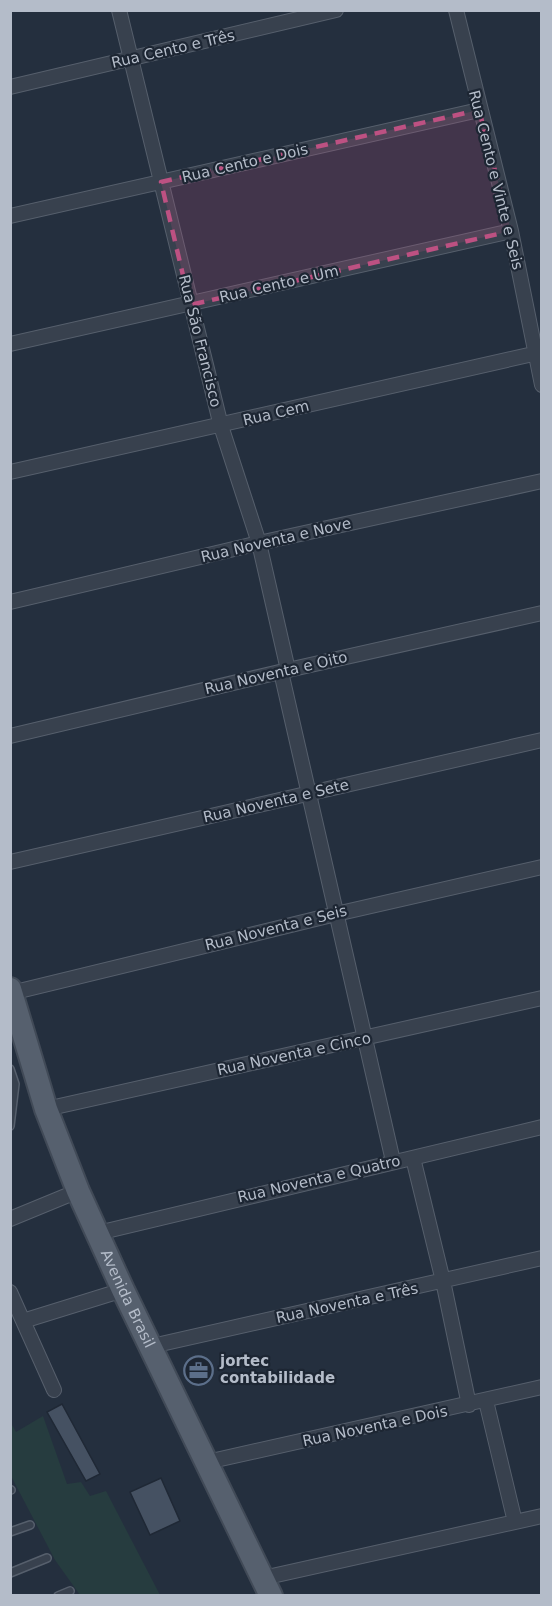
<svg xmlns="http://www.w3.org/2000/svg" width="552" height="1606" font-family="'DejaVu Sans',sans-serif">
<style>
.green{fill:#263c3f}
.building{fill:#455162;stroke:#1f2835;stroke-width:1.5}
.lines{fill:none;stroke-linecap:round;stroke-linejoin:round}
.service-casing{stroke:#565f6c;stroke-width:10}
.minor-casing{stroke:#565f6c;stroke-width:16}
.primary-casing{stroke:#414a57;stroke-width:26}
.service{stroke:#38414e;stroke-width:7}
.minor{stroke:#38414e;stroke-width:14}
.primary{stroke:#56606e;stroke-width:22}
.marked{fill:#bd5182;fill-opacity:0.2;stroke:#bd5182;stroke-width:4.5;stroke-dasharray:12 8;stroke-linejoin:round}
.labels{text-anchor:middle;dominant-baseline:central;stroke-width:4.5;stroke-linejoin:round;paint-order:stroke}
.street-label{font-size:15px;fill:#b4bcc9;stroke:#1d2633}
.poi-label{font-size:15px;font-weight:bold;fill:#b4bcc9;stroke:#1d2633;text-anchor:start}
</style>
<rect width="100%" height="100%" fill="#242f3e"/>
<path class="green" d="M 43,1416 L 67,1484 L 81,1482 L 90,1496 L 106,1491 L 160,1595 L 80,1595 L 55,1560 L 11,1476 L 11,1423 L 16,1432 Z"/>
<path class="building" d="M 62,1404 L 100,1474 L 86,1481 L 47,1412 Z
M 161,1478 L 180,1521 L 150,1535 L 130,1492 Z"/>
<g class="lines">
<defs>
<path id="service" d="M 10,1069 L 15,1084 L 10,1126
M 10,1490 L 11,1490
M 10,1532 L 30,1525
M 10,1573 L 47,1558
M 58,1596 L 70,1591"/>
<path id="minor" d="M 119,10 L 221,426 L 259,543 L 288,670
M 456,10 L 511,231 L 542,385
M 10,87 L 336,10
M 10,216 L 479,110
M 10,344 L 511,231
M 10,472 L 542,352
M 10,602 L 259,543 L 542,481
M 281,672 L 393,1161
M 10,736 L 288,670 L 542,613
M 10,862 L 542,740
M 11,993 L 336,914 L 542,867
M 46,1109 L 542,998
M 413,1158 L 443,1281 L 469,1405
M 10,1219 L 78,1191
M 98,1233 L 542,1127
M 10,1292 L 54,1390
M 23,1321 L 123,1290
M 152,1346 L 542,1258
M 486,1401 L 515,1522
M 207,1462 L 542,1387
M 263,1578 L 542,1516"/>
<g id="primary">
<path id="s1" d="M 10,989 L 46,1109 L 78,1191 L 123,1290 L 271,1596"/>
</g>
</defs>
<use href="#service" class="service-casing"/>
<use href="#minor" class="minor-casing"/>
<use href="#primary" class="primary-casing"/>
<use href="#service" class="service"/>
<use href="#minor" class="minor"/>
<use href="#primary" class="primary"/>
</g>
<path class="marked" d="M 479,110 L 511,231 L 190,305 L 161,182 Z"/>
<defs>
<symbol id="office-ring" viewBox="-11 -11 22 22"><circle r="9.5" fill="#1d2633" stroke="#5c6f8a" stroke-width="1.5"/><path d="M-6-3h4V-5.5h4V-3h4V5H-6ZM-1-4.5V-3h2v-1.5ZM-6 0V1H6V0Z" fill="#5c6f8a"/></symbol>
</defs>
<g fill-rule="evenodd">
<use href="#office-ring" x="182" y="1354" width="33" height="33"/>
</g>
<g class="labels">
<g class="street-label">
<text transform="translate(173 49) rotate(-13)">Rua Cento e Três</text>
<text transform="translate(245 163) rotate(-13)">Rua Cento e Dois</text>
<text transform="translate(496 180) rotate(76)">Rua Cento e Vinte e Seis</text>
<text transform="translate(279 284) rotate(-13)">Rua Cento e Um</text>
<text transform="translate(200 341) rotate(76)">Rua São Francisco</text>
<text transform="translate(276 413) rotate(-13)">Rua Cem</text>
<text transform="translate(276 540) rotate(-13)">Rua Noventa e Nove</text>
<text transform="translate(276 673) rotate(-13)">Rua Noventa e Oito</text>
<text transform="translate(276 801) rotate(-13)">Rua Noventa e Sete</text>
<text transform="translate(276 928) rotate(-14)">Rua Noventa e Seis</text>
<text transform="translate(294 1054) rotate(-12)">Rua Noventa e Cinco</text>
<text transform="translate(319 1179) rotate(-13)">Rua Noventa e Quatro</text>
<text stroke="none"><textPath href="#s1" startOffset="332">Avenida Brasil</textPath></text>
<text transform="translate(347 1303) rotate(-12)">Rua Noventa e Três</text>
<text transform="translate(375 1426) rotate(-12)">Rua Noventa e Dois</text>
</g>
<g class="poi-label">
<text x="220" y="1361">jortec<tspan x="220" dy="17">contabilidade</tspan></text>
</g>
</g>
<rect width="552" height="1606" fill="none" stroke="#b4bcc9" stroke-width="24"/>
</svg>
